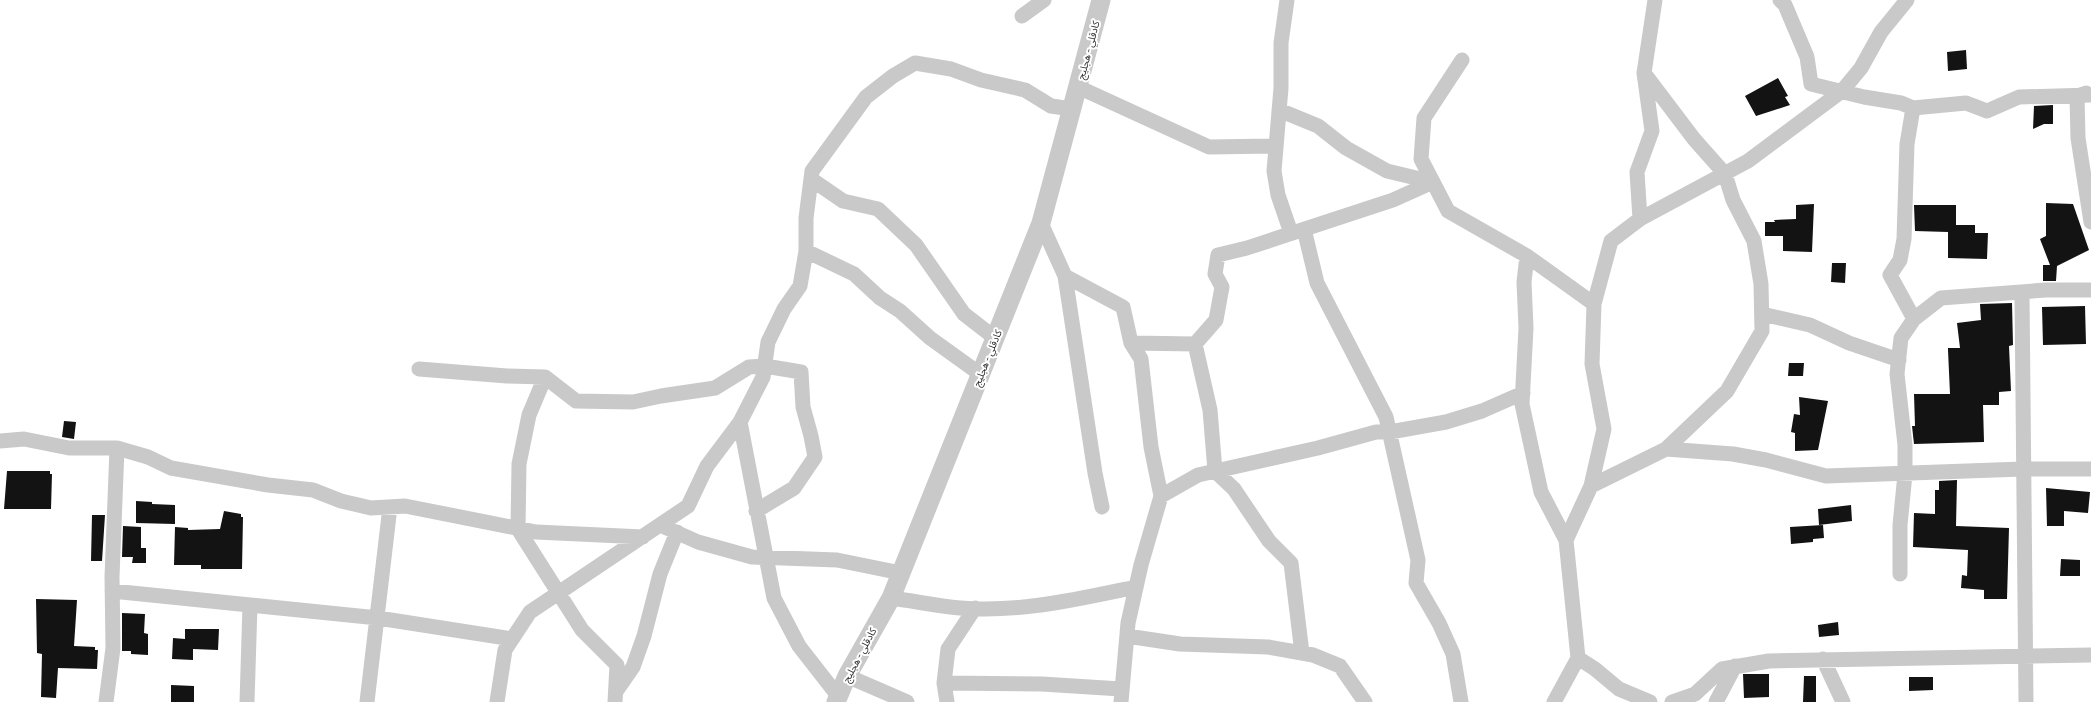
<svg xmlns="http://www.w3.org/2000/svg" width="2091" height="702" font-family="Barlow,'Noto Sans Arabic',sans-serif">
<style>
.building{fill:#131313}
.lines{fill:none;stroke-linecap:round;stroke-linejoin:round}
.minor{stroke:#c9c9c9;stroke-width:15}
.tertiary{stroke:#c9c9c9;stroke-width:19}
.labels{text-anchor:middle;dominant-baseline:central;stroke-width:4;stroke-linejoin:round;paint-order:stroke}
.street-label{font-size:10px;fill:#2c2c2c;stroke:#fff}
</style>
<rect width="100%" height="100%" fill="#fff"/>
<path class="building" d="M 1966,50 L 1967,69 L 1948,71 L 1947,52 Z
M 1778,78 L 1788,96 L 1785,97 L 1790,105 L 1756,116 L 1745,96 Z
M 2053,105 L 2053,124 L 2044,124 L 2033,129 L 2034,106 Z
M 2046,203 L 2073,204 L 2089,250 L 2057,266 L 2056,281 L 2043,281 L 2043,265 L 2050,265 L 2040,239 L 2046,236 Z
M 1814,204 L 1812,252 L 1783,251 L 1783,236 L 1765,236 L 1765,222 L 1775,222 L 1774,220 L 1796,219 L 1796,205 Z
M 1914,205 L 1956,205 L 1956,225 L 1975,225 L 1975,233 L 1988,233 L 1987,259 L 1948,258 L 1948,232 L 1915,231 Z
M 1832,263 L 1846,263 L 1845,283 L 1831,282 Z
M 2012,303 L 2013,345 L 2009,346 L 2011,391 L 1999,392 L 1999,405 L 1983,405 L 1984,442 L 1914,444 L 1912,426 L 1915,426 L 1914,394 L 1950,394 L 1948,350 L 1948,348 L 1960,348 L 1957,323 L 1981,320 L 1980,304 Z
M 2085,306 L 2086,344 L 2043,345 L 2042,307 Z
M 1789,363 L 1804,363 L 1803,376 L 1788,376 Z
M 1799,397 L 1828,401 L 1818,450 L 1795,451 L 1795,433 L 1791,432 L 1794,414 L 1800,415 Z
M 64,421 L 76,422 L 74,439 L 62,437 Z
M 7,471 L 50,471 L 50,474 L 52,474 L 51,509 L 4,509 Z
M 1957,480 L 1956,526 L 2009,528 L 2007,599 L 1984,599 L 1984,590 L 1961,588 L 1962,575 L 1967,576 L 1968,550 L 1913,547 L 1914,513 L 1935,514 L 1935,490 L 1939,490 L 1939,481 Z
M 2046,488 L 2090,492 L 2088,513 L 2064,511 L 2064,526 L 2047,526 Z
M 136,501 L 152,502 L 152,504 L 175,505 L 175,524 L 136,523 Z
M 1851,505 L 1852,521 L 1819,525 L 1818,509 Z
M 224,511 L 241,514 L 241,517 L 243,517 L 242,569 L 201,569 L 201,565 L 174,565 L 175,527 L 188,528 L 188,530 L 220,529 Z
M 92,515 L 105,515 L 102,561 L 91,561 Z
M 1823,525 L 1824,538 L 1813,539 L 1813,542 L 1791,544 L 1790,527 Z
M 123,526 L 141,527 L 141,548 L 146,548 L 146,563 L 132,563 L 133,557 L 122,557 Z
M 2061,559 L 2080,560 L 2080,576 L 2060,576 Z
M 36,599 L 77,600 L 74,646 L 95,647 L 95,650 L 98,650 L 97,669 L 58,668 L 56,698 L 41,697 L 42,654 L 37,653 Z
M 122,613 L 145,614 L 144,633 L 148,634 L 148,655 L 131,654 L 131,651 L 122,651 Z
M 1838,622 L 1839,635 L 1819,637 L 1818,625 Z
M 185,629 L 219,629 L 218,650 L 193,649 L 193,660 L 172,659 L 173,638 L 185,639 Z
M 1743,674 L 1769,674 L 1769,697 L 1744,698 Z
M 1804,676 L 1816,676 L 1816,702 L 1803,702 Z
M 1909,677 L 1933,677 L 1933,690 L 1909,691 Z
M 171,685 L 194,686 L 194,702 L 171,702 Z"/>
<g class="lines">
<path class="minor" d="M 1287,0 L 1281,43 L 1281,88 L 1274,171 L 1278,195 L 1291,233
M 1780,0 L 1785,5 L 1807,57 L 1811,84 L 1864,97 L 1901,103 L 1913,108 L 1966,103 L 1987,111 L 2019,97 L 2091,95
M 1022,16 L 1044,0
M 1462,60 L 1424,118 L 1421,159 L 1448,211 L 1527,256 L 1594,304
M 1644,73 L 1694,139 L 1725,174 L 1733,200 L 1754,241 L 1761,284 L 1762,331 L 1727,391 L 1666,449
M 1078,87 L 1209,147 L 1275,146
M 2086,93 L 2077,96 L 2078,138 L 2091,222
M 1913,108 L 1907,144 L 1904,239 L 1900,260 L 1890,275 L 1914,319
M 1279,110 L 1318,126 L 1346,148 L 1387,171 L 1433,182
M 811,179 L 843,201 L 878,209 L 916,245 L 964,314 L 995,338
M 1640,219 L 1637,172 L 1652,131 L 1644,73 L 1655,0
M 1041,223 L 1065,276 L 1095,473 L 1102,507
M 1304,229 L 1317,283 L 1386,417 L 1418,560 L 1416,583 L 1439,623 L 1453,654 L 1461,702
M 806,251 L 854,274 L 880,298 L 900,311 L 930,338 L 980,374
M 1527,256 L 1524,282 L 1526,328 L 1522,404 L 1541,492 L 1566,540
M 1065,276 L 1123,307 L 1131,343 L 1141,359 L 1151,447 L 1161,496
M 2022,293 L 2026,702
M 1762,314 L 1810,325 L 1849,343 L 1899,360
M 1131,343 L 1195,344
M 419,369 L 507,376 L 545,377 L 576,401 L 633,402 L 661,396 L 715,388 L 749,367 L 765,366 L 801,372 L 803,407 L 811,436 L 815,457 L 794,488 L 756,511
M 545,377 L 529,415 L 519,464 L 518,529 L 582,630 L 617,665 L 615,702
M 740,422 L 774,598 L 799,646 L 838,696
M 0,441 L 24,439 L 69,448 L 117,448 L 148,457 L 171,468 L 268,485 L 313,490 L 341,501 L 371,508 L 405,506 L 536,532 L 643,537
M 1591,486 L 1666,449 L 1733,454 L 1766,460 L 1826,476 L 2023,469 L 2091,469
M 660,525 L 698,542 L 752,557 L 837,560 L 901,573
M 1900,574 L 1900,525 L 1905,474 L 1905,445 L 1897,374 L 1901,338 L 1914,319 L 1941,298 L 2046,290 L 2091,290
M 112,591 L 378,618 L 512,639
M 891,598 C 914,601 937,606 960,608 C 1020,613 1078,599 1136,587
M 1127,636 L 1180,644 L 1268,647 L 1313,655 L 1340,666 L 1365,702
M 1302,653 L 1291,563 L 1269,541 L 1234,489 L 1215,471 L 1210,410 L 1195,344 L 1216,320 L 1222,287 L 1215,274 L 1218,255 L 1247,248 L 1393,200 L 1433,182
M 1578,658 L 1595,669 L 1619,689 L 1650,702
M 1823,659 L 1843,702
M 847,676 L 907,702
M 944,683 L 1042,684 L 1121,689
M 617,690 L 633,667 L 644,636 L 660,574 L 677,532
M 106,702 L 113,648 L 112,577 L 117,448
M 247,702 L 250,605
M 367,702 L 390,507
M 497,702 L 505,650 L 530,612 L 688,506 L 707,466 L 740,422 L 763,377 L 768,342 L 784,309 L 800,286 L 806,251 L 806,218 L 812,171 L 866,97 L 893,76 L 915,63 L 951,69 L 981,80 L 1025,90 L 1051,106 L 1072,109
M 947,702 L 944,683 L 948,649 L 975,608
M 1121,702 L 1128,623 L 1141,565 L 1161,496 L 1198,475 L 1318,448 L 1376,432 L 1390,432 L 1446,422 L 1482,411 L 1523,393
M 1554,702 L 1578,658 L 1566,540 L 1591,486 L 1604,429 L 1592,364 L 1594,304 L 1611,241 L 1640,219 L 1748,161 L 1842,91 L 1861,68 L 1881,32 L 1907,0
M 1672,702 L 1695,694 L 1722,669 L 1769,661 L 2091,655
M 1716,702 L 1735,666"/>
<path class="tertiary" d="M 836,702 L 847,676 L 891,598 L 1041,223 L 1101,0"/>
</g>
<g class="labels">
<g class="street-label">
<text transform="translate(1088 50) rotate(-75)">كادقلي - هجليج</text>
<text transform="translate(987 358) rotate(-68)">كادقلي - هجليج</text>
<text transform="translate(859 655) rotate(-62)">كادقلي - هجليج</text>
</g>
</g>
</svg>
